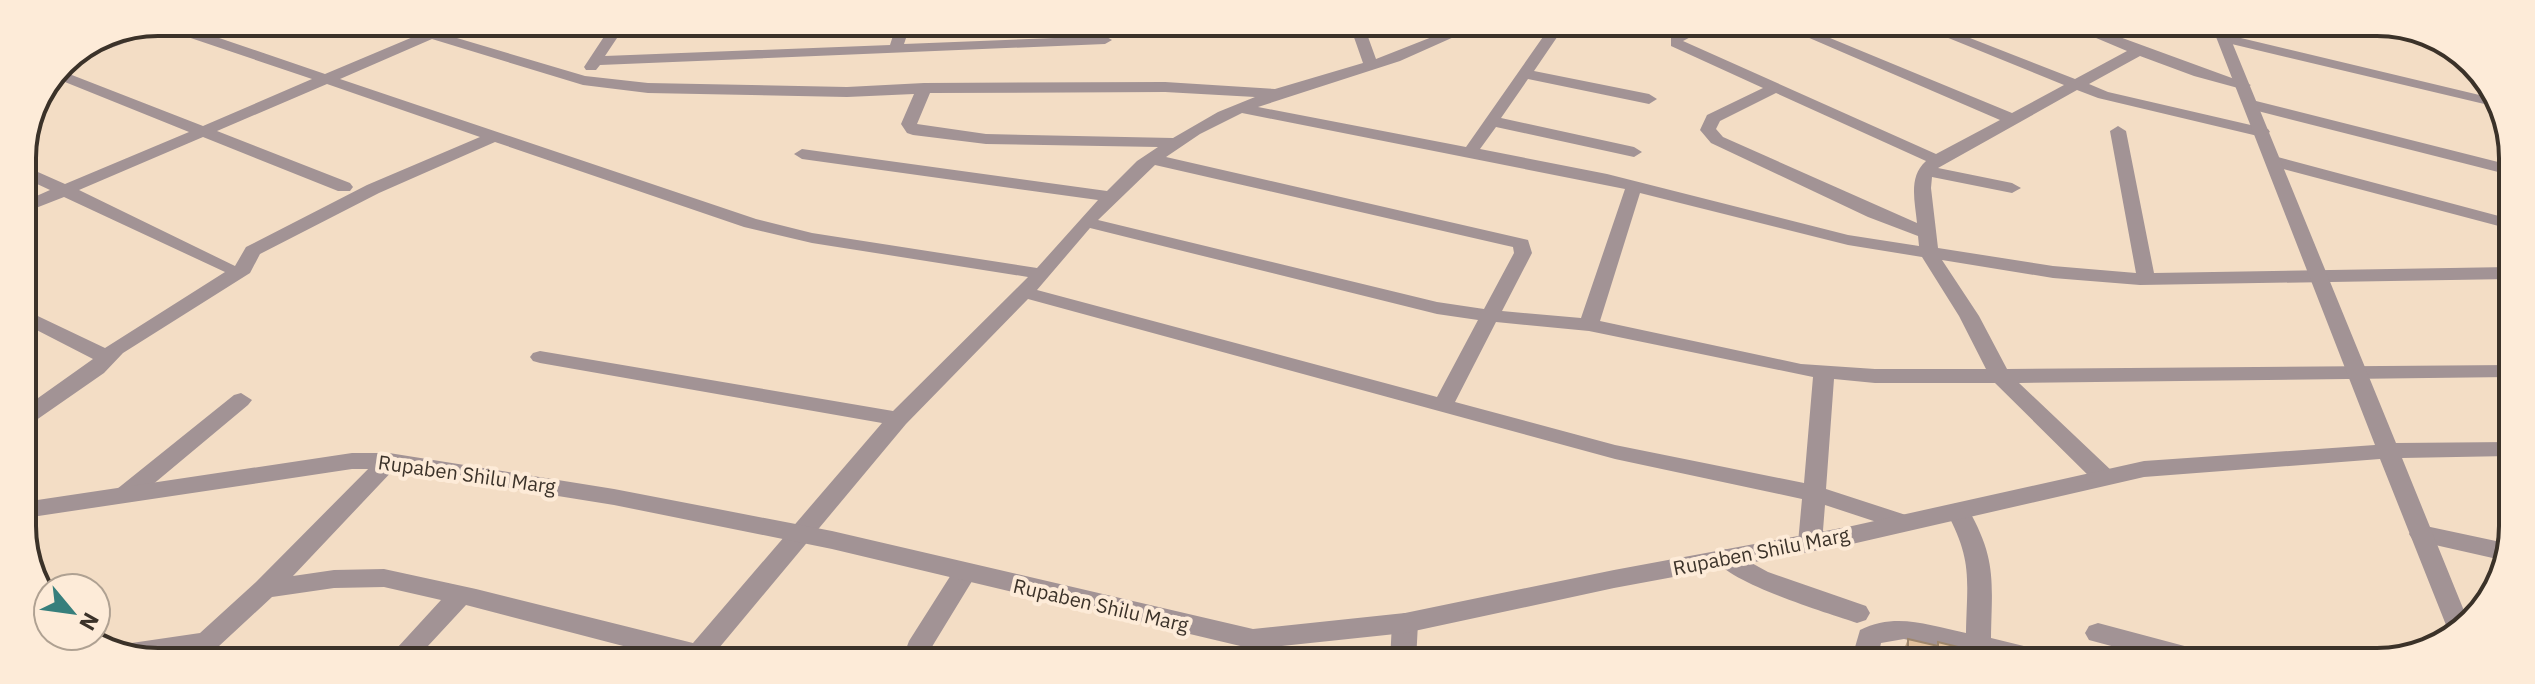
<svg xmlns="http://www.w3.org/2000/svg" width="2535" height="684" font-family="'IBM Plex Sans',sans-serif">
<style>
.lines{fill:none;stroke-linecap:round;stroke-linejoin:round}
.minor{fill:#a29395;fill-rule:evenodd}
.tertiary{fill:#a29395;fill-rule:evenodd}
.wall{fill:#c2a686}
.building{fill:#e2c19c;stroke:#9e876d;stroke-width:2}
.labels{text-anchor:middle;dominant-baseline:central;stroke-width:8;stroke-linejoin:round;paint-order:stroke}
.street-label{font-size:20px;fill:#3b3229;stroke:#fdebd8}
.rim{fill:none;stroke:#3b3229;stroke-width:4}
</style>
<rect width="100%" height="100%" fill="#f3ddc5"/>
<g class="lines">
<path class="minor" d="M 158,22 L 172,22 L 325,74 L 413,37 L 300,26 L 293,22 L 348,22 L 430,30 L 585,76 L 648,83 L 847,87 L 924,83 L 1165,82 L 1275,89 L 1363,63 L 1349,23 L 1363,23 L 1376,59 L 1465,24 L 1483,24 L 1400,61 L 1258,107 L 1466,147 L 1552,24 L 1566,24 L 1534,71 L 1649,94 L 1657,99 L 1649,104 L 1528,79 L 1501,118 L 1634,147 L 1642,152 L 1634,157 L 1496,127 L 1480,149 L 1607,174 L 1848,235 L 1919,246 L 1918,236 L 1868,217 L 1711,143 L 1700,130 L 1707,115 L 1763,88 L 1671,46 L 1671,35 L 1696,24 L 1715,24 L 1683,41 L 1936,154 L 2000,120 L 1777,24 L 1796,24 L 2012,113 L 2064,85 L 1914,24 L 1934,24 L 2075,79 L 2127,51 L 2063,24 L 2084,24 L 2251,85 L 2243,90 L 2238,88 L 2194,76 L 2140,56 L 2089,84 L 2108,92 L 2268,129 L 2270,132 L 2262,137 L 2098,98 L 2077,90 L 1938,168 L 2012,183 L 2021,188 L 2012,193 L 1932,177 L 1931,188 L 1938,248 L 2053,266 L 2136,273 L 2110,131 L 2118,126 L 2126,131 L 2154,273 L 2510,267 L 2510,279 L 2140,285 L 2053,278 L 1942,260 L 1979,316 L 2007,369 L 2510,365 L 2510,377 L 2019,383 L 2113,472 L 2116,478 L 2113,484 L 2097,484 L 1995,383 L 1875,383 L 1834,379 L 1826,489 L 1912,517 L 1916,523 L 1912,529 L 1904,531 L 1825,505 L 1822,543 L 1818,549 L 1810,552 L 1802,549 L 1798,543 L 1802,499 L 1615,459 L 1028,299 L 906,424 L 709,660 L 677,660 L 466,605 L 415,660 L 386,660 L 441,600 L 384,587 L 334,588 L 272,597 L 205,659 L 175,659 L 177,656 L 131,659 L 111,646 L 200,633 L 256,582 L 381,456 L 397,456 L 400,461 L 397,466 L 293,576 L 334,570 L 384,569 L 476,589 L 693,643 L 882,423 L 540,363 L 533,361 L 530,357 L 533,353 L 540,351 L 893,411 L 1028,277 L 812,243 L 744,227 L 495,142 L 379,193 L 260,254 L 250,273 L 123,353 L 104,373 L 32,423 L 24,425 L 24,408 L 93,359 L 23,323 L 23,309 L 105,348 L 225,272 L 64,197 L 23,213 L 23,202 L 50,190 L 22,177 L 22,165 L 65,184 L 189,132 L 55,78 L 59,70 L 203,126 L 312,79 L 164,29 L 60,66 L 79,51 ZM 432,39 L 583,85 L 648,93 L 847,97 L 914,94 L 901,124 L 907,133 L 913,135 L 986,144 L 1158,147 L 1137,161 L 1107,191 L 802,149 L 794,154 L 802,159 L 1098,200 L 1037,268 L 812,233 L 756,219 L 340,79 ZM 327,84 L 480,137 L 367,185 L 246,247 L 235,266 L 79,190 L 203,137 L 338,191 L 350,191 L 353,187 L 350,183 L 217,131 ZM 1165,92 L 1255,97 L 1218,112 L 1173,138 L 986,134 L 917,124 L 930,93 ZM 1776,93 L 1926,161 C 1908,177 1915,201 1917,223 L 1723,137 L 1716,129 L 1720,121 ZM 1242,113 L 1625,189 L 1581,318 L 1502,311 L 1532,253 L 1528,240 L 1166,157 L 1200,134 ZM 1155,165 L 1504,245 L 1513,247 L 1514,253 L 1484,309 L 1437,302 L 1098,220 ZM 1640,193 L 1848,245 L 1922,257 L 1959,316 L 1986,369 L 1875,369 L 1801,364 L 1600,321 ZM 1090,228 L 1437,314 L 1478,320 L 1437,397 L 1037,290 ZM 1496,322 L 1589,331 L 1813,377 L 1804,483 L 1615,445 L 1455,402 Z
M 613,23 L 627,23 L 605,56 L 890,45 L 897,23 L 911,23 L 904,44 L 1105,36 L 1112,40 L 1105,44 L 600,65 L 596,70 L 586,70 L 584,67 Z
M 1132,23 L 1214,23 L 1216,26 C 1203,36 1146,33 1132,23 Z
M 1317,23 C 1306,30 1278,31 1267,24 Z
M 2224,34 L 2492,98 L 2497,107 L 2219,41 L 2219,35 Z
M 2252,100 L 2510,165 L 2510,175 L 2246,108 L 2246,102 Z
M 2274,156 L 2510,219 L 2510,229 L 2268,165 L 2266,161 L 2268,157 Z
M 241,393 L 252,400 L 248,405 L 133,501 L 117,501 L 114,495 L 117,489 L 234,395 Z
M 1958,503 L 1966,505 C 1997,559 1992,579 1991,638 L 2056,654 L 2060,661 L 2003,661 L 1904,639 L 1881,643 L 1877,661 L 1851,661 L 1860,630 C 1896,612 1928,625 1966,633 C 1967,579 1973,561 1946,511 L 1950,505 Z
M 2421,525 L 2510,544 L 2510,553 L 2506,561 L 2413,540 L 2409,534 L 2413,528 Z
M 1726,549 L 1768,572 L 1866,606 L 1870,613 L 1866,620 L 1857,623 C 1827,613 1728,583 1714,558 L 1718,552 Z
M 965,564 L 974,567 L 977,573 L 930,650 L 928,660 L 902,660 L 909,641 L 956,567 Z
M 1405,613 L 1414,616 L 1418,623 L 1416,661 L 1390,661 L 1392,623 L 1396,616 Z
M 2098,623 L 2207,652 L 2216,655 L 2220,662 L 2167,661 L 2089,640 L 2085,633 L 2089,626 Z"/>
<path class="tertiary" d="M 2211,24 L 2225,25 L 2396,443 L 2510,442 L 2510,456 L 2402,458 L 2469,623 L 2466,628 L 2450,635 L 2380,459 L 2144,477 L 1852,544 L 1614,588 L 1405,633 L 1253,649 L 832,549 L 614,505 L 389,469 L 352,469 L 25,518 L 24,502 L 352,453 L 389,453 L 614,489 L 832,531 L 1253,629 L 1405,613 L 1614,570 L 1852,526 L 2144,461 L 2375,445 Z"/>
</g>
<path class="wall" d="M 1908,639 L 1936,646 L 1938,642 L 2014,661 L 1902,661 L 1902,654 Z"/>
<path class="building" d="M 1908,639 L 1938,646 L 1938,642 L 2014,661 L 1908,661 Z"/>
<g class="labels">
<g class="street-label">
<text transform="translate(467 474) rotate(8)">Rupaben Shilu Marg</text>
<text transform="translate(1761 551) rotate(-11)">Rupaben Shilu Marg</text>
<text transform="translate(1101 605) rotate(13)">Rupaben Shilu Marg</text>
</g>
</g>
<path d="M0 0H2535V684H0ZM158 36H2377A122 122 0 0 1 2499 158V526A122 122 0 0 1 2377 648H158A122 122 0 0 1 36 526V158A122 122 0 0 1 158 36Z" fill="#fdebd8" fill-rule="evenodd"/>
<path class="rim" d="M158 36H2377A122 122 0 0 1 2499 158V526A122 122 0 0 1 2377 648H158A122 122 0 0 1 36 526V158A122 122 0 0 1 158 36Z"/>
<g transform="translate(72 612) rotate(119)"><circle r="38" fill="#fdebd8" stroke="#afa192" stroke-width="2"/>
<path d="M0-6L14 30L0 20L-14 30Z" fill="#377f7c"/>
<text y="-12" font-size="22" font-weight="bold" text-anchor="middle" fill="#3b3229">N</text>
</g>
</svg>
